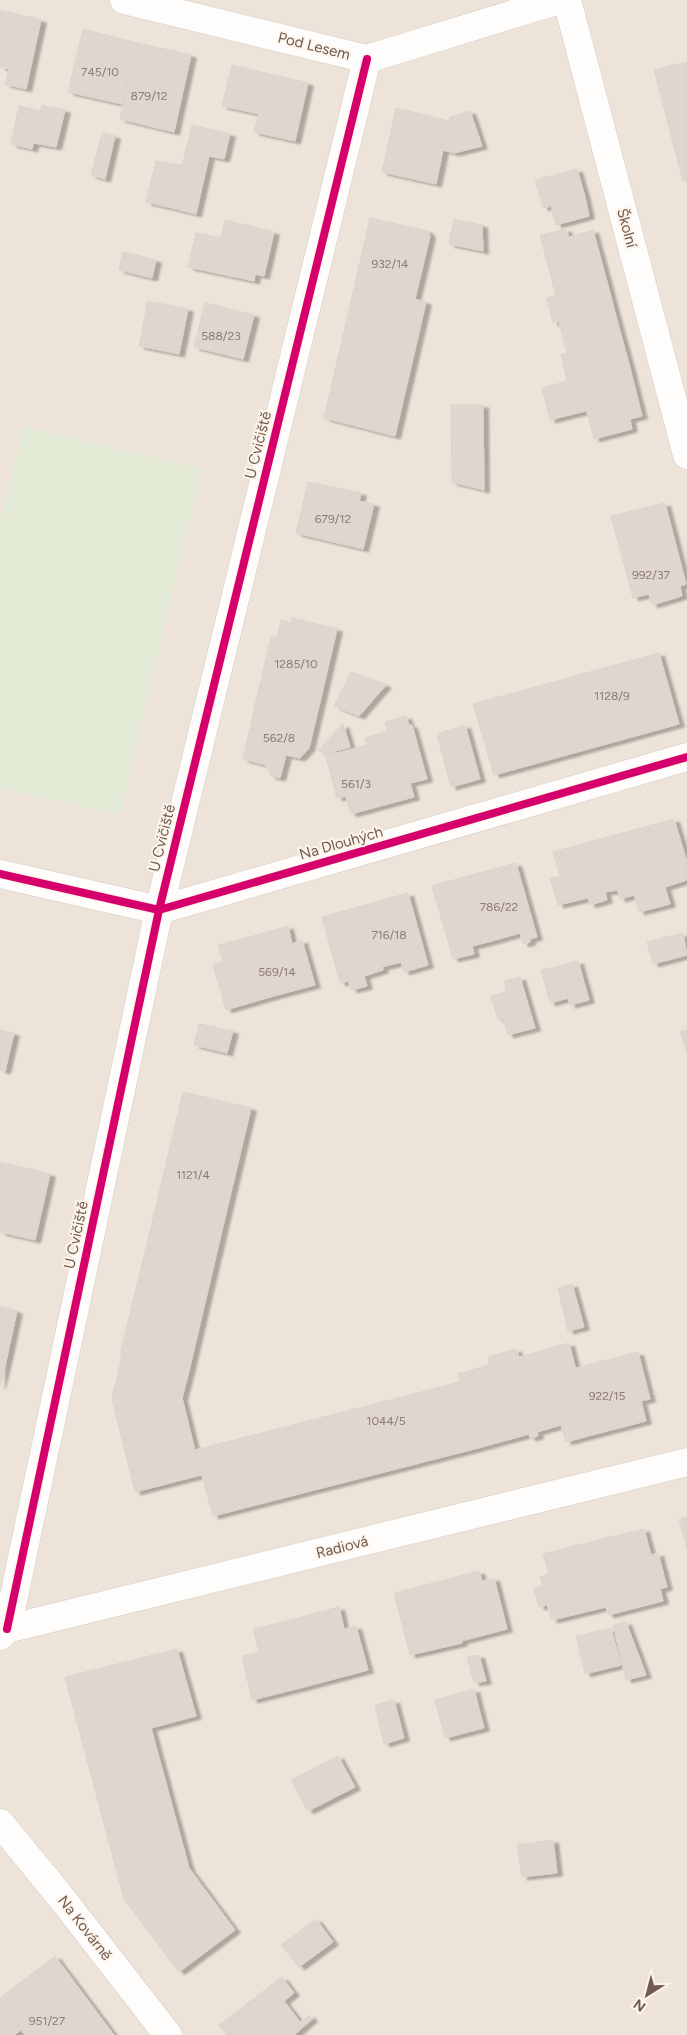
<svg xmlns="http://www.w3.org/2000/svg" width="687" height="2035" font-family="Figtree,sans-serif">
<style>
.residential{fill:#eee3d8}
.green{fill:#e3ead6}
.building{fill:#dfd6d0;stroke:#ddd4cd;filter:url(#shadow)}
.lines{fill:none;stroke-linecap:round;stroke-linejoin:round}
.minor-casing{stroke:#d3ccc5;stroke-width:29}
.minor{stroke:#fefdfc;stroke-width:28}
.cycleway-casing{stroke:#fdf5ec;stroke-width:11}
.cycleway{stroke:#d6006c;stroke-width:8}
.labels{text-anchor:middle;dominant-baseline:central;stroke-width:4;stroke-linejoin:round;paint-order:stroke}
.number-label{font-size:12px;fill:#8e7b71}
.street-label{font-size:15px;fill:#70594e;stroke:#fdf5ec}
</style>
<defs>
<filter id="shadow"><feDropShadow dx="5.5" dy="3" stdDeviation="1" flood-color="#0004"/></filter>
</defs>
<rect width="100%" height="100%" fill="#f6f0ea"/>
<path class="residential" d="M 0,0 L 687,0 L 687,2035 L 0,2035 Z"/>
<path class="green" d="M 24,426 L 202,469 L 140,727 L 121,815 L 0,788 L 0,521 Z"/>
<path class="building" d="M 0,10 L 41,20 L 26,89 L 5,84 L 9,69 L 0,67 Z
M 83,29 L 137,43 L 122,104 L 68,92 Z
M 137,43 L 191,55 L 174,132 L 120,119 Z
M 687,62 L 687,180 L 683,181 L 654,70 Z
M 232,65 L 308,83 L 295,141 L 254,132 L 259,114 L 222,106 Z
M 42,105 L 65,110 L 56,147 L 34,143 Z
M 19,106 L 41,111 L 32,149 L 11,144 Z
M 396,108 L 449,121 L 450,117 L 470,111 L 482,146 L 454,153 L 443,150 L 436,184 L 382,172 Z
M 192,125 L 230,134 L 224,159 L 209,156 L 196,214 L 172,208 Z
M 102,133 L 115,136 L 105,179 L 91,175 Z
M 156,161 L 183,166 L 172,208 L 146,202 Z
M 577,169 L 585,197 L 543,208 L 535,180 Z
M 585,197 L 589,216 L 556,225 L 551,206 Z
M 370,218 L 428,231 L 430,236 L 415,299 L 355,284 Z
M 454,219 L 482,225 L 483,251 L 449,244 Z
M 225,220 L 274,232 L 264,276 L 215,266 Z
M 566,229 L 569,237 L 593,230 L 607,282 L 556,296 L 540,235 Z
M 196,233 L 221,238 L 215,266 L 255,275 L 254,281 L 188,267 Z
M 123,252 L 156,260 L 152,278 L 119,270 Z
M 607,282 L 618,324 L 563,338 L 559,321 L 553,323 L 547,298 Z
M 355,284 L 426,302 L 395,436 L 324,418 Z
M 148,301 L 188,309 L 179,354 L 139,346 Z
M 205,303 L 254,315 L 243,359 L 194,347 Z
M 618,324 L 629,364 L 567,381 L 561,354 L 567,353 L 563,338 Z
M 629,364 L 642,416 L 630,419 L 632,429 L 594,439 L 578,378 Z
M 578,378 L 586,411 L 569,415 L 561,383 Z
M 561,383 L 569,415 L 550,420 L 542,388 Z
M 451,405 L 483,405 L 484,490 L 452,482 Z
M 308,482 L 361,493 L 359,501 L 374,504 L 363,549 L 296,533 Z
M 665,503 L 686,584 L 680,586 L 682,596 L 652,605 L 649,594 L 633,598 L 611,516 Z
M 292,618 L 337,629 L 320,702 L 259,688 L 271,637 L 277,637 L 281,620 L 291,623 Z
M 659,653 L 679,724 L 494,775 L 473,704 Z
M 351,672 L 386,685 L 359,716 L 334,706 Z
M 259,688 L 320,702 L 309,748 L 300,758 L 286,755 L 280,778 L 271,776 L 266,765 L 243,759 Z
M 406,716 L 409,725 L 412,725 L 427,779 L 410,783 L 414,797 L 384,805 L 365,738 L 388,731 L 385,722 Z
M 343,724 L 350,747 L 325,754 L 318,750 Z
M 465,725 L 480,779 L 451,787 L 437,734 Z
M 367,745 L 384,805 L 351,814 L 333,754 Z
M 335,752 L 333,754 L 346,796 L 337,798 L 325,754 Z
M 674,819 L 687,862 L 687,880 L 665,887 L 670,904 L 639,912 L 634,895 L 620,899 L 604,838 Z
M 604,838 L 618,890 L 605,892 L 607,900 L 590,905 L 588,898 L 558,905 L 550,879 L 560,876 L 553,852 Z
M 516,863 L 537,937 L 530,939 L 530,942 L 523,944 L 520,933 L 492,941 L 475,874 Z
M 475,874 L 492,941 L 472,946 L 474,954 L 453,959 L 432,886 Z
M 408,893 L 428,965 L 404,972 L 401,962 L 382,967 L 365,905 Z
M 365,905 L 383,970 L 364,976 L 367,986 L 352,990 L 348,981 L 340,983 L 322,917 Z
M 288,926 L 292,944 L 302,940 L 315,985 L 270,997 L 253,936 Z
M 683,933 L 687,955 L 653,964 L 647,942 Z
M 253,936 L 270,997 L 226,1010 L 213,965 L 223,962 L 218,945 Z
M 578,961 L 589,1000 L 570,1005 L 559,966 Z
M 559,966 L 568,998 L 550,1003 L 541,970 Z
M 520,977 L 535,1028 L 519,1032 L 504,981 Z
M 507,991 L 519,1032 L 508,1035 L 503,1019 L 498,1020 L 491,996 Z
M 199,1024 L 233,1031 L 227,1053 L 194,1045 Z
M 0,1030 L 14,1033 L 5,1071 L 0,1070 Z
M 687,1030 L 687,1053 L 680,1031 Z
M 183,1092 L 251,1108 L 220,1239 L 152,1223 Z
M 0,1162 L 50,1174 L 35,1240 L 0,1232 Z
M 152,1223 L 220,1239 L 189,1371 L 120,1355 Z
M 572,1284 L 584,1327 L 568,1331 L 558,1288 Z
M 0,1306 L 17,1311 L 7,1357 L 0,1355 Z
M 569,1343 L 592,1435 L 566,1442 L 561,1425 L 537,1432 L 538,1436 L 530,1438 L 529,1434 L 478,1448 L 458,1374 L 489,1365 L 488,1357 L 516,1349 L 519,1357 Z
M 638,1352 L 650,1399 L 641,1401 L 646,1421 L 592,1435 L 576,1368 Z
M 0,1355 L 7,1357 L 0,1386 Z
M 122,1355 L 189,1371 L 182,1398 L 201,1475 L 135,1492 L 112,1399 Z
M 460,1382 L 478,1448 L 213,1516 L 195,1450 Z
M 687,1517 L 687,1548 L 679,1519 Z
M 644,1529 L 651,1555 L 658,1553 L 667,1587 L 660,1589 L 663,1601 L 608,1615 L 590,1542 Z
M 590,1542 L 606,1607 L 552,1620 L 547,1605 L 539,1607 L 534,1588 L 543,1586 L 540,1577 L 549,1574 L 543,1554 Z
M 479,1571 L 482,1581 L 494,1578 L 507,1629 L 461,1641 L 445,1580 Z
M 445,1580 L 462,1643 L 410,1655 L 394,1593 Z
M 339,1607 L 344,1629 L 356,1626 L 368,1670 L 304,1687 L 286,1621 Z
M 286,1621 L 304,1687 L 252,1700 L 242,1656 L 259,1652 L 253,1629 Z
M 626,1622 L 646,1675 L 626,1680 L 613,1625 Z
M 611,1628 L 621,1665 L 585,1674 L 576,1636 Z
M 177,1649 L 196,1716 L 151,1728 L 189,1868 L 235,1930 L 179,1972 L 124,1899 L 65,1677 Z
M 479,1655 L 486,1681 L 474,1683 L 467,1657 Z
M 474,1689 L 479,1709 L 440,1719 L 435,1700 Z
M 394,1700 L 404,1738 L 384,1744 L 375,1705 Z
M 479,1709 L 484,1728 L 445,1738 L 440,1719 Z
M 338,1756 L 355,1787 L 308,1811 L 291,1780 Z
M 553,1840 L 557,1873 L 522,1877 L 517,1845 Z
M 316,1919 L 333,1942 L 299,1967 L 281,1945 Z
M 55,1956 L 108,2027 L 97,2035 L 25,2035 L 0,2001 L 0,1998 Z
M 282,1977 L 294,1993 L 284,2001 L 300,2022 L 309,2015 L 312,2019 L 294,2035 L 227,2035 L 219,2025 Z
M 0,2001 L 21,2030 L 14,2035 L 0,2035 Z
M 108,2027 L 114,2035 L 97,2035 Z"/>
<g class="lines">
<defs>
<path id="minor" d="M 124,0 L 367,59 L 559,0
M 567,0 L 687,455
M 0,874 L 159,910 L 687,757
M 7,1629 L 159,910 L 367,59
M 0,1636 L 7,1629 L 687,1462
M 0,1823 L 60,1896 L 168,2035"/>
</defs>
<use href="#minor" class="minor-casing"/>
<use href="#minor" class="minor"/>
<defs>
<path id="cycleway" d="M 0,874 L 159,910 L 687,757
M 7,1629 L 159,910 L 367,59"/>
</defs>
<use href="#cycleway" class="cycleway-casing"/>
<use href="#cycleway" class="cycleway"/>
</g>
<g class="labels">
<g class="number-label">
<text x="100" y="72">745/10</text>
<text x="149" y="96">879/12</text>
<text x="390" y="264">932/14</text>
<text x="221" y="336">588/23</text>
<text x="333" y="519">679/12</text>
<text x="651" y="575">992/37</text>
<text x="296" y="664">1285/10</text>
<text x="612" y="696">1128/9</text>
<text x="279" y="738">562/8</text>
<text x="356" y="784">561/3</text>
<text x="499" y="907">786/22</text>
<text x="389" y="935">716/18</text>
<text x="277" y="972">569/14</text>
<text x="193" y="1175">1121/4</text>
<text x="607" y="1396">922/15</text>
<text x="386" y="1421">1044/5</text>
<text x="47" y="2021">951/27</text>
</g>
<g class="street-label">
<text transform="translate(314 46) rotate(14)">Pod Lesem</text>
<text transform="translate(627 228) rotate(75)">Školní</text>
<text transform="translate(258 445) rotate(-76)">U Cvičiště</text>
<text transform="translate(162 838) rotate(-76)">U Cvičiště</text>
<text transform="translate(341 843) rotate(-16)">Na Dlouhých</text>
<text transform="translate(76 1235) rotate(-78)">U Cvičiště</text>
<text transform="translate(342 1547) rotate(-14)">Radiová</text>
<text transform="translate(85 1928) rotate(52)">Na Kovárně</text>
</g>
</g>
<g transform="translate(647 1995) rotate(216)" stroke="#fdf5ec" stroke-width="4" paint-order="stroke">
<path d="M0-4L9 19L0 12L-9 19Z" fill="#70594e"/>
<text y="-8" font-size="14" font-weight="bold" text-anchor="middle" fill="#70594e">N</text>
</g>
</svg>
